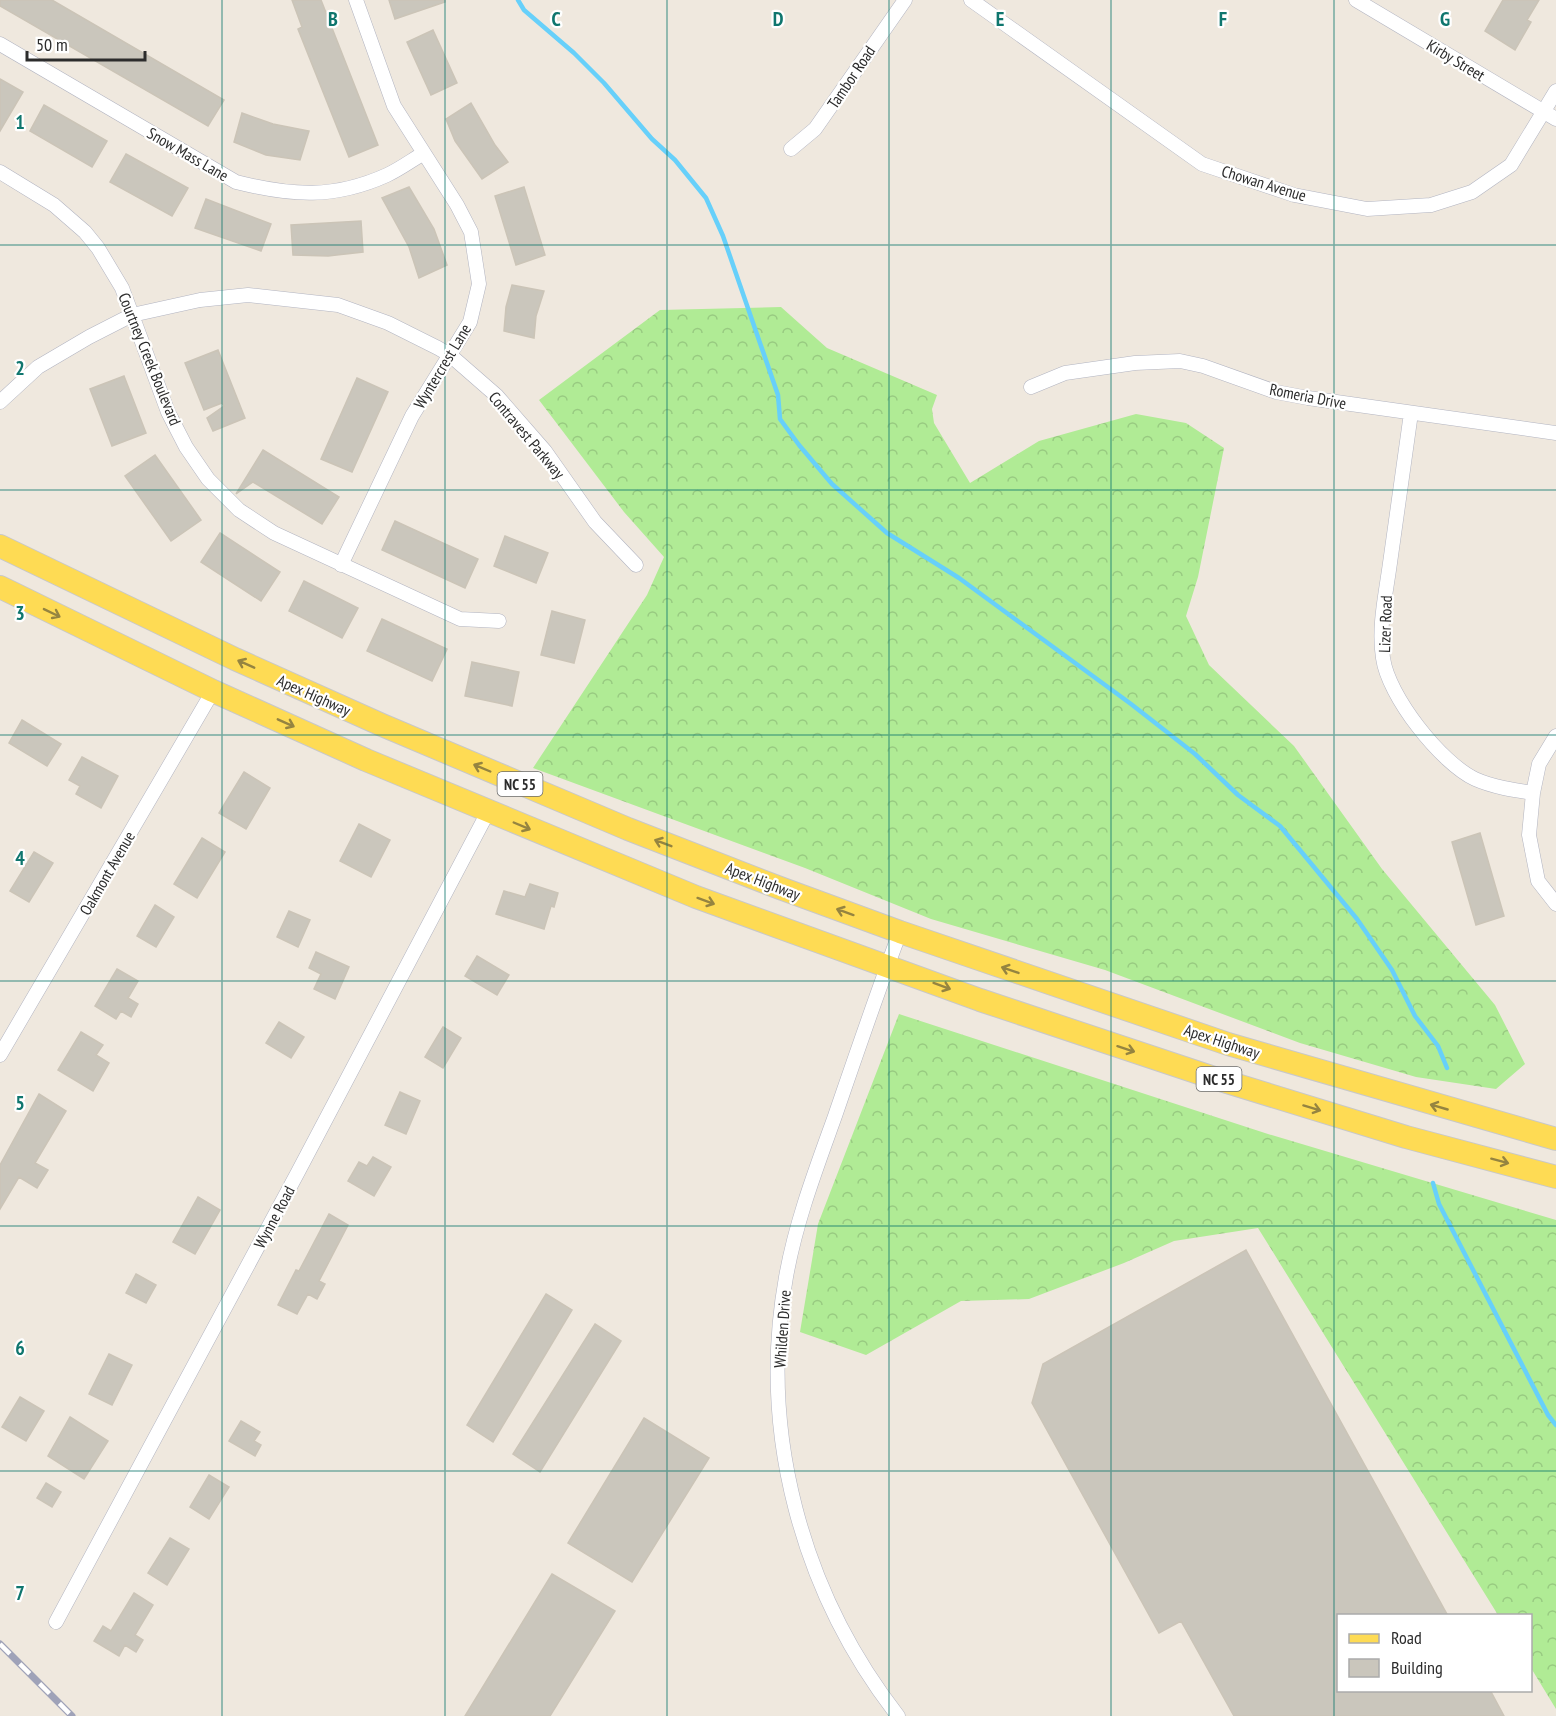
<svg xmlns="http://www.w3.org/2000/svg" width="1556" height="1716" font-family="'PT Sans Narrow',sans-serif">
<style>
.forest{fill:url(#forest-crowns)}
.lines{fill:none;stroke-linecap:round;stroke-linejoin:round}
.stream{stroke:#67d0fa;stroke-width:4.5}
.building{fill:#cac6bc;stroke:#cbc4b7;stroke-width:1.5}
.street-casing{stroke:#b2b4c1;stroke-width:15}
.primary-casing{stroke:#c8c8c8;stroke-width:24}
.street{stroke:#fff;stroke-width:14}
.primary{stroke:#fedb54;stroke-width:22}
.rail-casing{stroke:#9fa2b8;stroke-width:7}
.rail{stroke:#fff;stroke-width:4.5;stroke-dasharray:14;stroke-linecap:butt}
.oneway{stroke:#958440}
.grid{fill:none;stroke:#0f766e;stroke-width:1.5;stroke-opacity:0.55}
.labels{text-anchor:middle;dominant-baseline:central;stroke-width:4.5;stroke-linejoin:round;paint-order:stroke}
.shield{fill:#fff;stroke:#6b6b6b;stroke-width:1.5}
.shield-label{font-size:15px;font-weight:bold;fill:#2c2c2c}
.street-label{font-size:16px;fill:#2c2c2c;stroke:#fff}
.grid-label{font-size:20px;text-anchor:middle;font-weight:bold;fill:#0f766e;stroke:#fff;stroke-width:4.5;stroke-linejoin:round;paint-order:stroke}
</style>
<defs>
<pattern id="forest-crowns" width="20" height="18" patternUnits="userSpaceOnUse" patternTransform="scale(1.5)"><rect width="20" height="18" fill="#b0eb95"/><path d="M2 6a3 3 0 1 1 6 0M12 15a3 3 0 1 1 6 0" fill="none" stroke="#98ca81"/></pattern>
</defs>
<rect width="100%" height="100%" fill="#efe8de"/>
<path class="forest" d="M 781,307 L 827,348 L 937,395 L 932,409 L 934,423 L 970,483 L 1039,441 L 1136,414 L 1186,423 L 1224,448 L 1198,577 L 1186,616 L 1209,665 L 1294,746 L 1382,869 L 1495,1005 L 1525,1064 L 1496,1089 L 1416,1077 L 1300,1043 L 1105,970 L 931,919 L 805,868 L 533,768 L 647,595 L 664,557 L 624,512 L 539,400 L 660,310 Z
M 899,1014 L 1268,1134 L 1556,1220 L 1556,1709 L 1531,1668 L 1530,1616 L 1498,1615 L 1258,1228 L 1174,1241 L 1124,1263 L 1029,1299 L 961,1301 L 866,1355 L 800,1332 L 818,1224 Z"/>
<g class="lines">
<path class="stream" d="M 518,0 L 524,10 L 574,53 L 604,83 L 652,139 L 675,160 L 706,198 L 723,236 L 778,395 L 780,419 L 799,445 L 832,484 L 887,533 L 959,578 L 1131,704 L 1195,754 L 1238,795 L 1280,826 L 1357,919 L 1392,970 L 1415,1016 L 1438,1046 L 1447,1068
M 1433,1183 L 1439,1204 L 1548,1415 L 1556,1425"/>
</g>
<path class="building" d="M 0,0 L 52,0 L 224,100 L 208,126 L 0,6 Z
M 292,0 L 321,0 L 378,145 L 349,157 L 298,29 L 302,27 Z
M 389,0 L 445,0 L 445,2 L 395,19 Z
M 1503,0 L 1539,0 L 1527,20 L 1531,22 L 1515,50 L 1485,31 Z
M 433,30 L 457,83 L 431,95 L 407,42 Z
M 0,79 L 23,92 L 0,131 Z
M 471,103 L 495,145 L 508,162 L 482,179 L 455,141 L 446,119 Z
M 44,105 L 107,141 L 92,167 L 30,131 Z
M 242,113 L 273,124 L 309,131 L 300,160 L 266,155 L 234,142 Z
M 126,154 L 188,188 L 172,216 L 110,182 Z
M 409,187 L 434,229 L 447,265 L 419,278 L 409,247 L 382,198 Z
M 524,187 L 545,255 L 516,265 L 495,196 Z
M 206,199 L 271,224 L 261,251 L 195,228 Z
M 361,221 L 363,252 L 328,256 L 293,255 L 291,225 Z
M 512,285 L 544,291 L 536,316 L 534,338 L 504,331 L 506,307 Z
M 218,350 L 245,418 L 213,431 L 207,418 L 224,406 L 222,403 L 204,410 L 185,363 Z
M 124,376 L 146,433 L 112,446 L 90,389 Z
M 357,378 L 388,392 L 352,472 L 321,459 Z
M 263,450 L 339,497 L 322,524 L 253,482 L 236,494 Z
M 155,455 L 201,520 L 171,541 L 125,476 Z
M 395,521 L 478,559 L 465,588 L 382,550 Z
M 220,533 L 280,572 L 261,601 L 201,562 Z
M 505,536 L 548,553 L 536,583 L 494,566 Z
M 304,581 L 358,608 L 342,638 L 289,611 Z
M 552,611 L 585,620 L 574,663 L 541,655 Z
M 382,619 L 447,649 L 432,681 L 367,651 Z
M 472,662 L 519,672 L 512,706 L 465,696 Z
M 22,720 L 61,744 L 47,766 L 9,743 Z
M 82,757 L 118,776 L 101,808 L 76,794 L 80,786 L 69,780 Z
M 244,772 L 270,788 L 246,829 L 219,813 Z
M 359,824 L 390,840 L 371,877 L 340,861 Z
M 1480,833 L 1504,916 L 1476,925 L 1452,842 Z
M 202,838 L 225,852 L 197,898 L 174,884 Z
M 34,852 L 53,863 L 29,902 L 10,891 Z
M 530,884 L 558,893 L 554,907 L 551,906 L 544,929 L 496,914 L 504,891 L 525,897 Z
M 155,905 L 174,917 L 156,947 L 137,936 Z
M 289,911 L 310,920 L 298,947 L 277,937 Z
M 316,952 L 349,967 L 335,999 L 314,989 L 321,974 L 309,968 Z
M 477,956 L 509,975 L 497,995 L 465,976 Z
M 117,969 L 138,981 L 128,998 L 138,1004 L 131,1017 L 121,1011 L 116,1019 L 95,1006 Z
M 279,1022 L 304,1037 L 291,1058 L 266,1043 Z
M 443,1027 L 461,1038 L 443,1068 L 425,1057 Z
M 81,1032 L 103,1045 L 96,1055 L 109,1063 L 93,1091 L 58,1070 Z
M 400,1092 L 420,1101 L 406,1134 L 385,1125 Z
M 39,1094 L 66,1111 L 35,1163 L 48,1170 L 37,1188 L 19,1177 L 0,1209 L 0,1165 Z
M 373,1157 L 391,1167 L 374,1196 L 348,1181 L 359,1162 L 367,1166 Z
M 198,1197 L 220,1210 L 195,1254 L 173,1242 Z
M 329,1214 L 348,1225 L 319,1281 L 325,1284 L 317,1299 L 308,1294 L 297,1314 L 278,1305 L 296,1270 L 299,1271 Z
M 1246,1250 L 1448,1616 L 1338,1616 L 1338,1690 L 1490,1690 L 1504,1716 L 1234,1716 L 1181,1621 L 1159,1633 L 1032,1403 L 1043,1364 Z
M 136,1274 L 156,1285 L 146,1303 L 126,1293 Z
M 546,1294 L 572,1310 L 493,1442 L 467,1425 Z
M 595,1324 L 621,1341 L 540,1472 L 513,1454 Z
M 109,1354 L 132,1365 L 112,1405 L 89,1394 Z
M 20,1397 L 44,1411 L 26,1441 L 2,1427 Z
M 70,1417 L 108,1441 L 84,1479 L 48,1456 Z
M 644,1418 L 709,1458 L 632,1582 L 568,1543 Z
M 241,1421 L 260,1432 L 254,1441 L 261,1445 L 255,1456 L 229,1441 Z
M 209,1475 L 229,1487 L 209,1519 L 190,1507 Z
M 46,1483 L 61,1492 L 52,1507 L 37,1498 Z
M 170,1538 L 189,1549 L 167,1585 L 148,1573 Z
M 552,1574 L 615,1611 L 550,1716 L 465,1716 Z
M 134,1593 L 153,1605 L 135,1635 L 143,1640 L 136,1652 L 125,1645 L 119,1656 L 94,1641 L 103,1626 L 111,1631 Z"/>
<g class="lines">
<defs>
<path id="street" d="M 971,0 L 1202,164 L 1294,195 L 1367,209 L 1431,205 L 1472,192 L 1511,165 L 1556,91
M 1356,0 L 1556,119
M 0,44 L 236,182 C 292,196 334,199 387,175 C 400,169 412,160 424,153
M 791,149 L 815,129 L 905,0
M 0,172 L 54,205 L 85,232 L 98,248 L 122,288 L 168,412 L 186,447 L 208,479 L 239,510 L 274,533 L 460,619 L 499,621
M 1031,387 L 1065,373 L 1135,363 L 1180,361 L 1203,366 L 1276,392 L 1308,398 L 1556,433
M 0,402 L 38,367 L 89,337 L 132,315 L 200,300 L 248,295 L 338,305 L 388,323 L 438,348 L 450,355 L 497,396 L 545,451 L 595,522 L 636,565
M 1411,413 C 1404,463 1397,513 1390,563 C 1386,593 1378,627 1383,658 C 1388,696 1441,763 1475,779 C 1493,787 1513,790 1533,793
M 341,565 L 412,416 L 470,322 L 479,284 L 471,232 L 457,205 L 394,106 L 356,0
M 1556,736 L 1539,764 L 1533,793 L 1529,835 L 1538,881 L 1556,904
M 0,1055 L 213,691
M 56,1622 L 298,1172 L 488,812
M 898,1716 C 802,1593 758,1432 786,1277 C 796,1221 816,1169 835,1116 C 856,1055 877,993 900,932"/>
<path id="primary" d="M 0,546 L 235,659 L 382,725 L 628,829 L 780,888 L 900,932 L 1228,1044 L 1556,1139
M 0,587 L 213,691 L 366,760 L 696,897 L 980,1000 L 1214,1078 L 1406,1137 L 1556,1177"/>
</defs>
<use href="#street" class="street-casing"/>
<use href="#primary" class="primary-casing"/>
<use href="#street" class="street"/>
<use href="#primary" class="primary"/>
<defs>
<path id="rail" d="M 0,1644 L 72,1716"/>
</defs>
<use href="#rail" class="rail-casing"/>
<use href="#rail" class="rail"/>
</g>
<defs><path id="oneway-shaft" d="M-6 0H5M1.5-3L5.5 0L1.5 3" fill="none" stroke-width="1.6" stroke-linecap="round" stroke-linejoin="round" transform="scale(1.5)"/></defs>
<g class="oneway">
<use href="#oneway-shaft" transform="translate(52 613) rotate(26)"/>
<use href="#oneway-shaft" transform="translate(246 664) rotate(-156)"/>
<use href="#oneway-shaft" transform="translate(286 723) rotate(24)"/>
<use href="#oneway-shaft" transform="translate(482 768) rotate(-157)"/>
<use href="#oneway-shaft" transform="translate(522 826) rotate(23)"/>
<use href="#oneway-shaft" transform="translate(663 843) rotate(-159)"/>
<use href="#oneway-shaft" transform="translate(706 901) rotate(20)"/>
<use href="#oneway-shaft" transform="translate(845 912) rotate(-160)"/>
<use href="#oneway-shaft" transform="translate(1010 970) rotate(-161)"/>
<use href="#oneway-shaft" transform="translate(942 986) rotate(20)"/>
<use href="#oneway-shaft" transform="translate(1126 1049) rotate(18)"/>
<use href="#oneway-shaft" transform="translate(1439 1107) rotate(-164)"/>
<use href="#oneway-shaft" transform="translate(1312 1108) rotate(17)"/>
<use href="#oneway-shaft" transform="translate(1500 1161) rotate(15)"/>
</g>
<path class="grid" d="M 222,0 L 222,1716M 445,0 L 445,1716M 667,0 L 667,1716M 889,0 L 889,1716M 1111,0 L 1111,1716M 1334,0 L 1334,1716M 0,245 L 1556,245M 0,490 L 1556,490M 0,735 L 1556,735M 0,981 L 1556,981M 0,1226 L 1556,1226M 0,1471 L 1556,1471"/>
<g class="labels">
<g class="shield">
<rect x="497.5" y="772" width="45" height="24" rx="4.5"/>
<rect x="1196.5" y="1067" width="45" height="24" rx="4.5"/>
</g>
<g class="shield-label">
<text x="520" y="784">NC 55</text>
<text x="1219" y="1079">NC 55</text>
</g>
<g class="street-label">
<text transform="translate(1456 60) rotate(31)">Kirby Street</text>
<text transform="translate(851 77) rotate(-56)">Tambor Road</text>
<text transform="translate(188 154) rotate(30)">Snow Mass Lane</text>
<text transform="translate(1264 183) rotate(17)">Chowan Avenue</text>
<text transform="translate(150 359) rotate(68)">Courtney Creek Boulevard</text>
<text transform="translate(442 366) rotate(-59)">Wyntercrest Lane</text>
<text transform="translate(1308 396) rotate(11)">Romeria Drive</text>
<text transform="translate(527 435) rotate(50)">Contravest Parkway</text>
<text transform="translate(1385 624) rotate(-88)">Lizer Road</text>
<text transform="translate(314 695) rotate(24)">Apex Highway</text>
<text transform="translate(107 873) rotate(-60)">Oakmont Avenue</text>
<text transform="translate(763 881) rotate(21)">Apex Highway</text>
<text transform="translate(1222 1041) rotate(18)">Apex Highway</text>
<text transform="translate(274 1217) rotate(-62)">Wynne Road</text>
<text transform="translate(782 1329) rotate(-86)">Whilden Drive</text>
</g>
</g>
<g class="grid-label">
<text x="333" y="26">B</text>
<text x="556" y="26">C</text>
<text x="778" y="26">D</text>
<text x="1000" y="26">E</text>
<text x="1223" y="26">F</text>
<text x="1445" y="26">G</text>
<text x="20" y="129">1</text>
<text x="20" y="375">2</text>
<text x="20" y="620">3</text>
<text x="20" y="865">4</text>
<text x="20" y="1110">5</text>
<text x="20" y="1355">6</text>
<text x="20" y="1600">7</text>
</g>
<rect x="1337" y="1614" width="195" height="78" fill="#ffffff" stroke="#ababab" stroke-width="1.5"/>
<rect x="1349" y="1634" width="30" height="9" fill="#fedb54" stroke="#ababab" stroke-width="1.5"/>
<text x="1391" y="1644" font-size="18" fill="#2c2c2c">Road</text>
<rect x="1349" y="1659" width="30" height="18" fill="#cac6bc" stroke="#ababab" stroke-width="1.5"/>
<text x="1391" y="1674" font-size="18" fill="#2c2c2c">Building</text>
<path d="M27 51v9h118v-9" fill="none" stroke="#2c2c2c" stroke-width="3"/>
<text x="36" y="51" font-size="18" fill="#2c2c2c" stroke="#ffffff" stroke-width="4.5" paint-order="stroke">50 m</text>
</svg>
